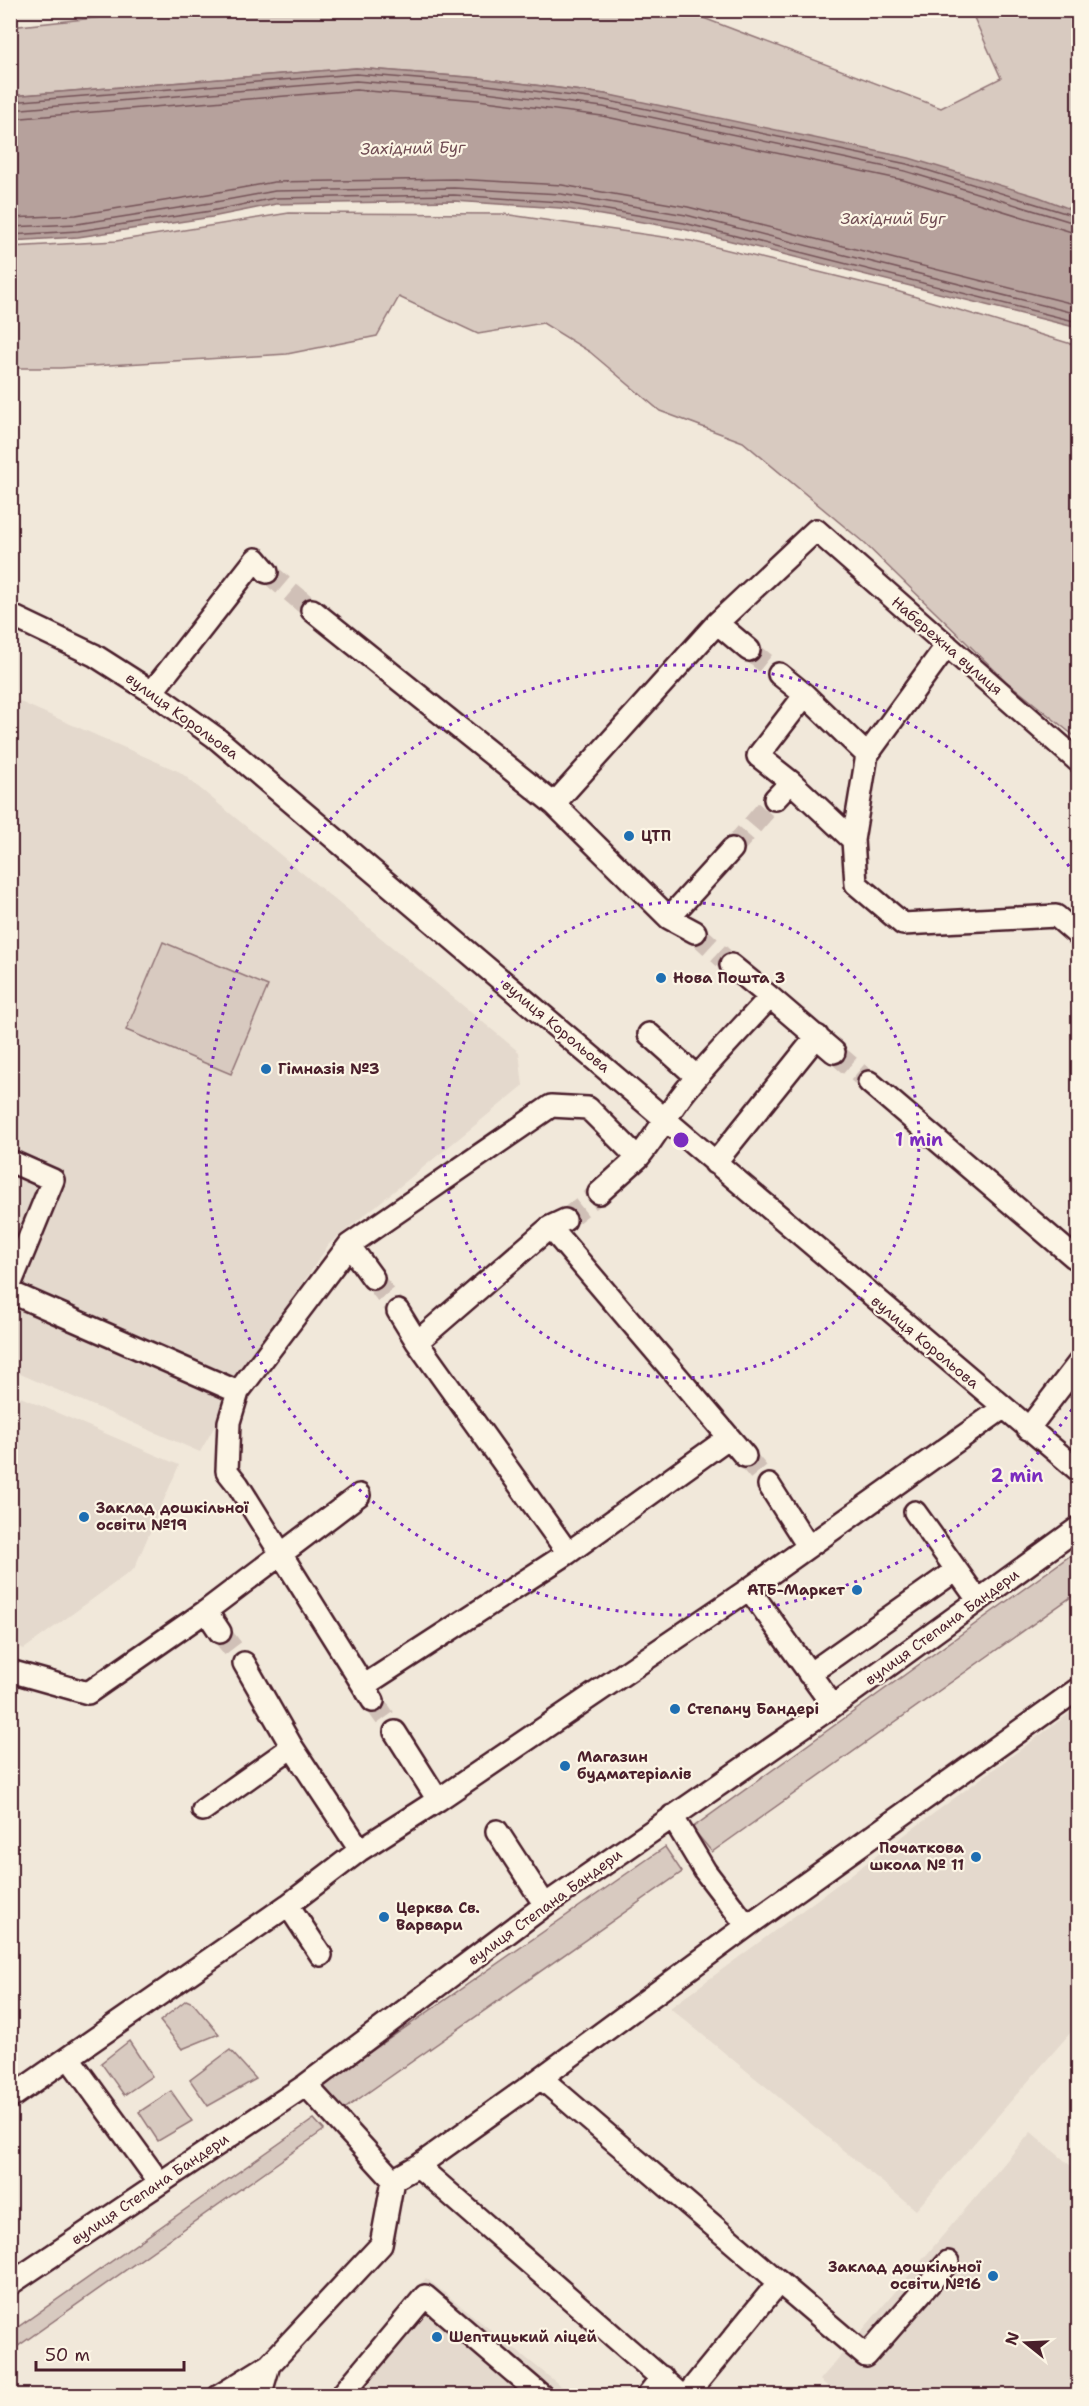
<svg xmlns="http://www.w3.org/2000/svg" width="1089" height="2406" font-family="'Shantell Sans',sans-serif">
<style>
.built{fill:#e4d9cd}
.green{fill:#d8cac0;stroke:#917476;stroke-width:1.5}
.water{fill:#b6a19c;stroke:#8b6d6f;stroke-width:1.5}
.lines{fill:none;stroke-linecap:round;stroke-linejoin:round}
.shore{stroke:#755358;stroke-width:1.5}
.minor-tunnel{stroke:#d0c0b7;stroke-width:21;stroke-dasharray:21 10;stroke-linecap:butt}
.minor-casing{stroke:#4a1f2b;stroke-width:26}
.minor{stroke:#fcf5e5;stroke-width:21}
.ring{fill:none;stroke:#7b2cbf;stroke-width:3;stroke-dasharray:3 6}
.poi-dot{fill:#1f6fb2;stroke:#fcf5e5;stroke-width:2}
.labels{text-anchor:middle;dominant-baseline:central;stroke-width:4.5;stroke-linejoin:round;paint-order:stroke}
.street-label{font-size:15px;fill:#4a1f2b;stroke:#fcf5e5}
.poi-label{font-size:15px;font-weight:bold;fill:#4a1f2b;stroke:#fcf5e5;text-anchor:start}
.water-label{font-size:16px;font-style:italic;fill:#704c53;stroke:#fcf5e5}
.centre{fill:#7b2cbf;stroke:#fcf5e5;stroke-width:3}
.ring-label{font-size:18px;text-anchor:middle;font-weight:bold;fill:#7b2cbf;stroke:#fcf5e5;stroke-width:4.5;stroke-linejoin:round;paint-order:stroke}
</style>
<rect width="100%" height="100%" fill="#f1e8da"/>
<filter id="ink" filterUnits="userSpaceOnUse"><feTurbulence type="fractalNoise" baseFrequency=".0167" numOctaves="2"/><feDisplacementMap in="SourceGraphic" scale="12" xChannelSelector="R" yChannelSelector="G"/><feConvolveMatrix kernelMatrix="1 2 1 2 8 2 1 2 1" color-interpolation-filters="sRGB"/></filter>
<g filter="url(#ink)">
<path class="built" d="M 11,698 L 180,772 L 519,1052 L 523,1086 L 329,1244 L 257,1352 L 200,1452 L 11,1370 Z
M 11,1393 L 179,1465 L 134,1569 L 24,1649 L 11,1643 Z
M 1078,1707 L 1078,2024 L 916,2210 L 670,2008 Z
M 1031,2132 L 1078,2172 L 1078,2395 L 838,2395 L 820,2380 Z
M 426,2278 L 572,2395 L 324,2396 Z"/>
<path class="green" d="M 169,10 L 685,11 L 941,108 L 1001,78 L 971,11 L 1078,11 L 1078,220 L 605,94 L 480,78 L 356,68 L 11,96 L 10,27 Z
M 289,213 L 503,214 L 691,241 L 893,290 L 1078,346 L 1078,739 L 1006,681 L 863,542 L 743,442 L 660,411 L 590,352 L 543,323 L 478,334 L 399,297 L 377,336 L 287,354 L 60,368 L 11,368 L 11,247 L 116,241 Z
M 163,942 L 268,986 L 231,1074 L 126,1030 Z
M 1078,1550 L 1078,1592 L 712,1852 L 692,1828 Z
M 665,1847 L 682,1872 L 340,2112 L 320,2087 Z
M 186,2000 L 193,2003 L 219,2034 L 182,2049 L 160,2021 Z
M 129,2041 L 152,2076 L 124,2095 L 101,2063 Z
M 230,2050 L 256,2079 L 208,2106 L 190,2080 Z
M 171,2091 L 192,2121 L 158,2141 L 139,2112 Z
M 314,2119 L 324,2130 L 11,2351 L 11,2332 Z"/>
<path class="water" d="M 356,68 L 480,78 L 605,94 L 909,158 L 1039,197 L 1078,212 L 1078,328 L 683,229 L 560,208 L 454,201 L 276,204 L 212,217 L 78,237 L 11,241 L 11,96 Z"/>
<g class="lines">
<path class="shore" d="M 10,102 L 356,74 L 479,84 L 604,100 L 907,164 L 1078,217
M 10,110 L 356,81 L 478,91 L 603,107 L 905,171 L 1078,224
M 10,119 L 356,90 L 478,100 L 602,116 L 903,180 L 1078,234
M 10,218 L 76,215 L 208,194 L 274,182 L 455,179 L 562,185 L 688,207 L 1078,305
M 10,227 L 77,224 L 210,203 L 275,191 L 454,188 L 561,194 L 686,215 L 1078,314
M 10,235 L 78,231 L 211,211 L 275,198 L 454,195 L 560,202 L 684,223 L 1078,322"/>
<path class="minor-tunnel" d="M 267,572 L 312,610
M 749,650 L 779,674
M 732,849 L 775,799
M 695,932 L 731,965
M 834,1052 L 869,1082
M 565,1220 L 599,1193
M 373,1278 L 398,1311
M 745,1456 L 769,1485
M 220,1632 L 244,1663
M 373,1701 L 395,1732"/>
<defs>
<path id="minor" d="M 312,610 L 554,804 L 669,918 L 695,932
M 10,615 L 94,655 L 152,692 L 215,737 L 1078,1470
M 717,623 L 749,650
M 779,674 L 805,695 L 758,756 L 791,782 L 853,840 L 856,884 L 903,924 L 1056,916 L 1078,935
M 152,692 L 256,559 L 267,572
M 805,695 L 867,755 L 853,840
M 867,755 L 947,645
M 775,799 L 791,782
M 554,804 L 717,623 L 816,530 L 1078,761
M 669,918 L 732,849
M 770,997 L 834,1052
M 649,1034 L 697,1077
M 869,1082 L 1074,1257
M 10,1161 L 53,1180 L 10,1285
M 715,1163 L 817,1036
M 599,1193 L 638,1158
M 550,1227 L 745,1456
M 349,1245 L 373,1278
M 10,1292 L 238,1392
M 398,1311 L 417,1342 L 568,1553
M 417,1342 L 550,1227 L 565,1220
M 1028,1429 L 1078,1364
M 769,1485 L 808,1546
M 915,1512 L 978,1600
M 749,1589 L 833,1706
M 206,1611 L 220,1632
M 244,1663 L 292,1747 L 360,1850
M 10,1671 L 88,1693 L 206,1611 L 359,1495
M 809,1674 L 956,1570
M 365,1685 L 568,1553 L 728,1438
M 373,1701 L 238,1485 L 227,1471 L 229,1422 L 238,1392 L 349,1245 L 551,1106 L 588,1108 L 638,1158 C 656,1137 668,1112 686,1090 C 712,1058 742,1028 770,997 L 731,965
M 395,1732 L 438,1800
M 203,1810 L 292,1747
M 672,1816 L 705,1871 L 747,1926
M 497,1831 L 545,1905
M 288,1905 L 321,1955
M 69,2058 L 159,2182
M 541,2078 L 779,2282 L 686,2396
M 306,2085 L 393,2180
M 10,2098 L 288,1905 L 360,1850 L 438,1800 L 749,1589 L 1003,1408
M 418,2166 L 682,2396
M 779,2282 L 866,2356 L 948,2262
M 10,2284 L 306,2085 L 545,1905 L 833,1706 L 1078,1528
M 219,2396 L 269,2365 L 381,2245 L 393,2180 L 418,2166 L 541,2078 L 747,1926 L 1078,1689
M 260,2396 L 269,2365
M 341,2396 L 425,2296 L 542,2396
M 647,2396 L 662,2377"/>
</defs>
<use href="#minor" class="minor-casing"/>
<use href="#minor" class="minor"/>
</g>
</g>
<g class="ring">
<circle cx="681" cy="1140" r="238"/>
<path d="M1077 1402A475 475 0 1 1 1077 878"/>
</g>
<g class="poi-dot">
<circle cx="629" cy="836" r="6"/>
<circle cx="661" cy="978" r="6"/>
<circle cx="266" cy="1069" r="6"/>
<circle cx="84" cy="1517" r="6"/>
<circle cx="857" cy="1590" r="6"/>
<circle cx="675" cy="1709" r="6"/>
<circle cx="565" cy="1766" r="6"/>
<circle cx="976" cy="1857" r="6"/>
<circle cx="384" cy="1917" r="6"/>
<circle cx="993" cy="2276" r="6"/>
<circle cx="437" cy="2337" r="6"/>
</g>
<g class="labels">
<g class="street-label">
<text transform="translate(947 646) rotate(41)">Набережна вулиця</text>
<text transform="translate(182 716) rotate(36)">вулиця Корольова</text>
<text transform="translate(556 1026) rotate(40)">вулиця Корольова</text>
<text transform="translate(925 1342) rotate(40)">вулиця Корольова</text>
<text transform="translate(942 1627) rotate(-36)">вулиця Степана Бандери</text>
<text transform="translate(545 1907) rotate(-36)">вулиця Степана Бандери</text>
<text transform="translate(150 2189) rotate(-34)">вулиця Степана Бандери</text>
</g>
<g class="poi-label">
<text x="641" y="836">ЦТП</text>
<text x="673" y="978">Нова Пошта 3</text>
<text x="278" y="1069">Гімназія №3</text>
<text x="96" y="1508">Заклад дошкільної<tspan x="96" dy="17">освіти №19</tspan></text>
<text x="845" y="1590" text-anchor="end">АТБ-Маркет</text>
<text x="687" y="1709">Степану Бандері</text>
<text x="577" y="1757">Магазин<tspan x="577" dy="17">будматеріалів</tspan></text>
<text x="964" y="1848" text-anchor="end">Початкова<tspan x="964" dy="17">школа № 11</tspan></text>
<text x="396" y="1908">Церква Св.<tspan x="396" dy="17">Варвари</tspan></text>
<text x="981" y="2267" text-anchor="end">Заклад дошкільної<tspan x="981" dy="17">освіти №16</tspan></text>
<text x="449" y="2337">Шептицький ліцей</text>
</g>
<g class="water-label">
<text transform="translate(413 148) rotate(-1)">Західний Буг</text>
<text x="893" y="218">Західний Буг</text>
</g>
</g>
<circle cx="681" cy="1140" r="9" class="centre"/>
<g class="ring-label">
<text x="919" y="1146">1 min</text>
<text x="1017" y="1482">2 min</text>
</g>
<rect width="1089" height="2406" fill="none" stroke="#fcf5e5" stroke-width="36"/>
<rect x="18" y="18" width="1053" height="2370" fill="none" stroke="#4a1f2b" stroke-width="2" filter="url(#ink)"/>
<g transform="translate(1026 2343) rotate(288)" stroke="#fcf5e5" stroke-width="4.5" paint-order="stroke">
<path d="M0-4.5L10 22L0 15L-10 22Z" fill="#4a1f2b"/>
<text y="-9" font-size="16" font-weight="bold" text-anchor="middle" fill="#4a1f2b">N</text>
</g>
<path d="M36 2361v9h148v-9" fill="none" stroke="#4a1f2b" stroke-width="3"/>
<text x="45" y="2361" font-size="18" fill="#4a1f2b" stroke="#fcf5e5" stroke-width="4.5" paint-order="stroke">50 m</text>
</svg>
